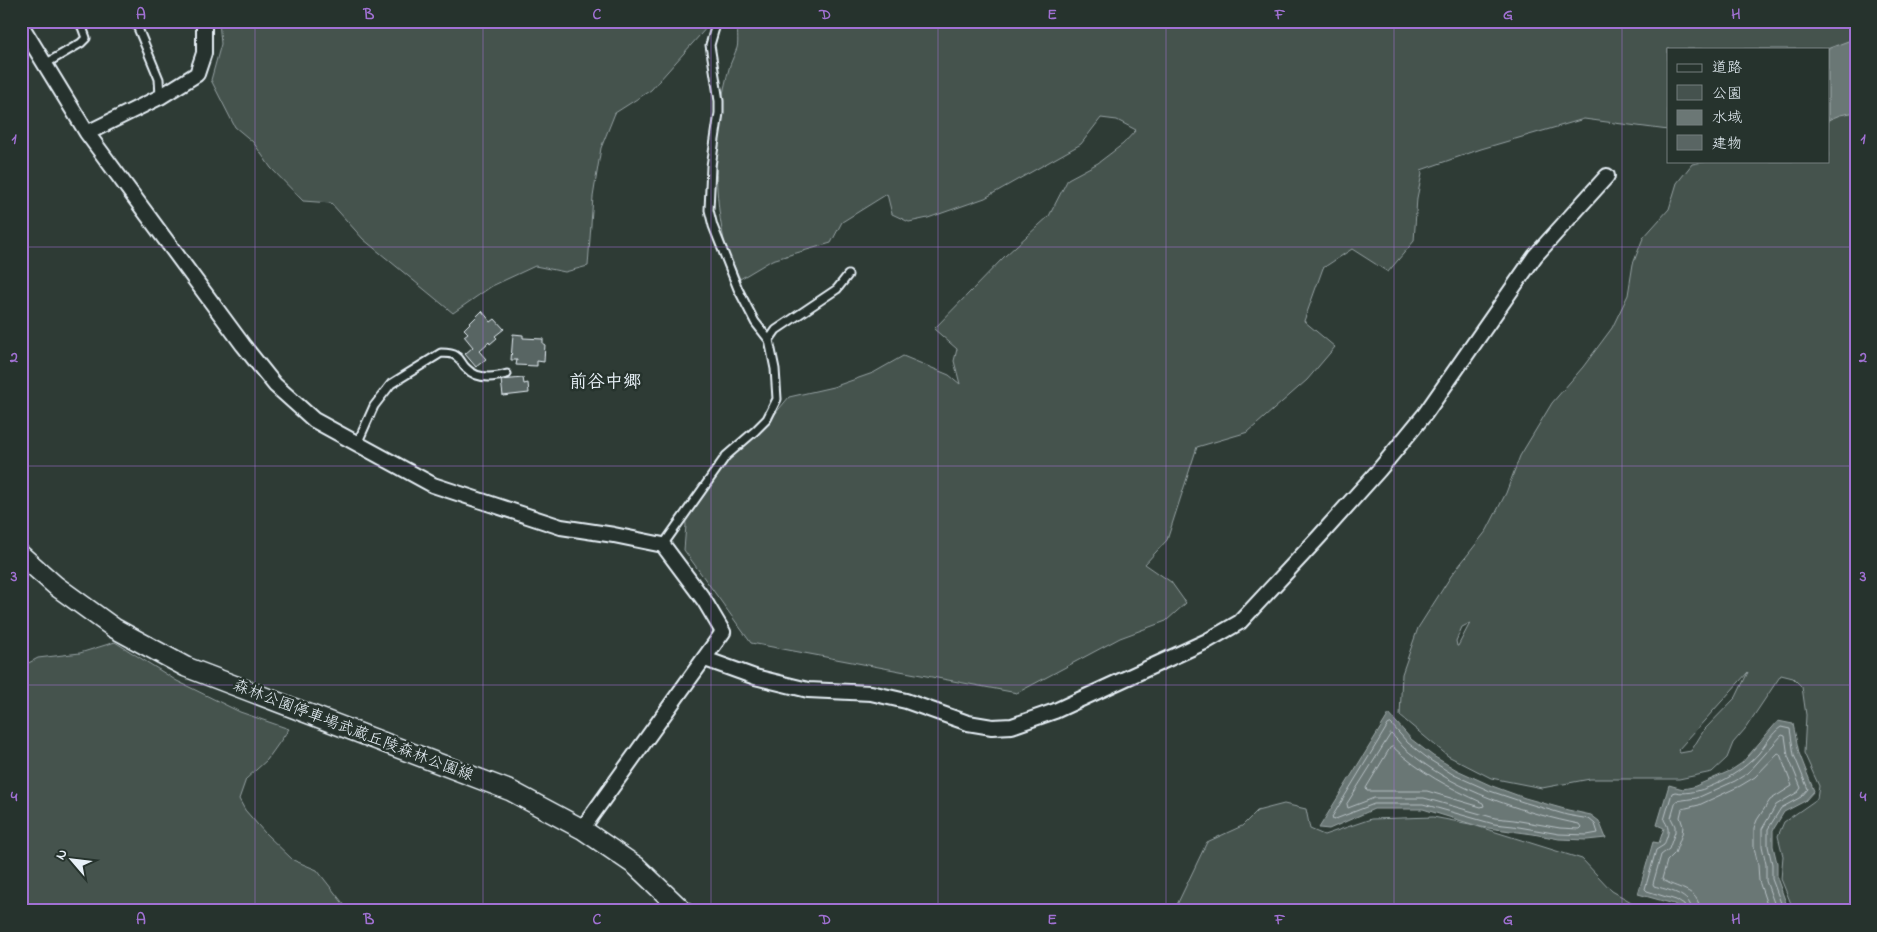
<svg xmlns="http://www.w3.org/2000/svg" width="1877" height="932" font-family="'Indie Flower','Klee One',sans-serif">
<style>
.green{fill:#45524e;stroke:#96a2a3;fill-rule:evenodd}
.water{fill:#6b7775;stroke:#9da8a9}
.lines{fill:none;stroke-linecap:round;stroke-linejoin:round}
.shore{stroke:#b6c0c4;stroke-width:1}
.building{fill:#596563;stroke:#e8f1f8}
.lane-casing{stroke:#e8f1f8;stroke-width:11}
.street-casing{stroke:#e8f1f8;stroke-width:18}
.secondary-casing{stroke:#e8f1f8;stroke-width:22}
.lane{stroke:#26332d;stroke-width:7}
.street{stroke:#26332d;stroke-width:14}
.secondary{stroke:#26332d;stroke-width:19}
.grid{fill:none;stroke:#a171d3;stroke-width:1;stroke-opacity:0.55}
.labels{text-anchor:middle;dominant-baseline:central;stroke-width:5;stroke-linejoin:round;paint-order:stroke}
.street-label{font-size:16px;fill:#e8f1f8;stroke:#26332d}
.neighbourhood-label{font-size:18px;font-weight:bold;fill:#e8f1f8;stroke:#26332d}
.neatline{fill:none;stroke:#a171d3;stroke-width:2}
.grid-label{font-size:16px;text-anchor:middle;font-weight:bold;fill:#a171d3}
</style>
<rect width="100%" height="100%" fill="#2e3b35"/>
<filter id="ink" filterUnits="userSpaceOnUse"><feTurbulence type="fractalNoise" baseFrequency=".02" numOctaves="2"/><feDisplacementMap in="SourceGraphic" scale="10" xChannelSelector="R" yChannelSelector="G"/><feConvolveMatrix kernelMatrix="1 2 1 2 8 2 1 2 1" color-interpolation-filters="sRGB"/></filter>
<g filter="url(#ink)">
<path class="green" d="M 219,21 L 709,21 L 708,26 L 651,90 L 615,113 L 601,148 L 593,197 L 588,266 L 565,272 L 535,266 L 492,286 L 453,313 L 363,239 L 331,203 L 303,201 L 271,168 L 253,142 L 235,127 L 211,80 L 221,44 Z
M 739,21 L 1856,21 L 1856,911 L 1794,911 L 1781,879 L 1783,856 L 1778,836 L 1784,822 L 1817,799 L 1819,786 L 1804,753 L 1806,715 L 1802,687 L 1793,678 L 1781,675 L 1745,729 L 1733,743 L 1727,758 L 1712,772 L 1679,779 L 1590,779 L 1542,788 L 1491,778 L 1448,756 L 1400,716 L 1402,674 L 1418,628 L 1451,576 L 1487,530 L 1506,493 L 1520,456 L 1552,403 L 1583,367 L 1612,328 L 1628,295 L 1633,264 L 1643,238 L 1669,209 L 1677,183 L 1692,164 L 1709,161 L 1828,161 L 1828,49 L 1668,49 L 1668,130 L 1584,119 L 1481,149 L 1421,170 L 1422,174 L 1417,198 L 1414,241 L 1388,272 L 1352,249 L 1323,268 L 1304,321 L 1335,347 L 1307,380 L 1248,432 L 1197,447 L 1167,540 L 1145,564 L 1171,582 L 1186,603 L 1166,621 L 1120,638 L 1017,693 L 751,643 L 684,550 L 686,525 L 684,507 L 713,474 L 760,432 L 789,397 L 833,387 L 873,373 L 903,356 L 949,375 L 960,384 L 954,361 L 957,349 L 934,329 L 1005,256 L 1049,216 L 1068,179 L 1098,163 L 1123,144 L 1136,130 L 1117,120 L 1101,118 L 1081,144 L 985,198 L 928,218 L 909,222 L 892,214 L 887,194 L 842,222 L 831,243 L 772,260 L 740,279 C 735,267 727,253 724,240 C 712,184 714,120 730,65 C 732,59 735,54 737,48 C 739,40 736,32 739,21 ZM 1470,623 L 1458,646 L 1457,646 L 1456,641 L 1462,627 ZM 1748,672 L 1736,697 L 1704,730 L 1691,751 L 1680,753 L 1678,750 Z
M 115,642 L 177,681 L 240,712 L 289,729 L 267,760 L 246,779 L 239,799 L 245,810 L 265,833 L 293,860 L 317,870 L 349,911 L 21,911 L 21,667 L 38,658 L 80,653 Z
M 1284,804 L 1306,809 L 1310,829 L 1324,835 L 1371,819 L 1433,817 L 1470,824 L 1582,859 L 1612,891 L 1647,911 L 1174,911 L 1207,842 L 1242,826 L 1257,811 Z"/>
<path class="water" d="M 1856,38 L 1856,112 L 1840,115 L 1828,120 L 1828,49 L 1827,49 Z
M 1389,714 L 1411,739 L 1433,756 L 1457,770 L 1492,786 L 1525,798 L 1568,810 L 1591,815 L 1599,821 L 1606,838 L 1587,840 L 1559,839 L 1533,834 L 1481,827 L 1423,809 L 1374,809 L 1329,829 L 1319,828 Z
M 1778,721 L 1793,724 L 1799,753 L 1814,791 L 1805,801 L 1784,812 L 1773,830 L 1773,846 L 1777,863 L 1777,878 L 1789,911 L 1684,911 L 1674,904 L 1638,894 L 1653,842 L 1659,843 L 1664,828 L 1657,825 L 1669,785 L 1683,789 L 1693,787 L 1730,771 L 1742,763 Z"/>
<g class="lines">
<path class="shore" d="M 1391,724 L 1408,743 L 1430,760 L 1454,775 L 1490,791 L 1523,802 L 1567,815 L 1589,819 L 1595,824 L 1598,833 L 1587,835 L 1559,834 L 1513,826 L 1494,824 L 1423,804 L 1374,804 L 1333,820 L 1332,817 L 1388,725 Z
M 1391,734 C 1396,738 1400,744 1404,748 C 1411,754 1418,759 1426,765 C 1467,794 1529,814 1579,824 L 1581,827 L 1579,829 L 1560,828 L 1514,820 L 1495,818 L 1424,798 L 1374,798 L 1348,808 L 1347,804 Z
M 1393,747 C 1419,772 1450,788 1483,803 L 1484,806 L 1481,807 L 1427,791 L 1367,791 L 1366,788 L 1390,748 Z
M 1686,911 L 1684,905 L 1676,900 L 1647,891 L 1645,889 L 1656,850 L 1664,845 C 1668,834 1671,830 1664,820 L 1672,793 L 1675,792 C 1700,798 1743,772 1759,753 C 1766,744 1772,733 1781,727 L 1790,729 L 1794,755 L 1808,789 L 1801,797 L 1781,808 L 1768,829 L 1768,846 L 1772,864 L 1772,879 L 1784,911
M 1692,911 C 1691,894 1668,890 1654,886 L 1653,884 L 1661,855 L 1669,849 L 1675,832 L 1675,826 L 1671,818 L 1676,801 L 1697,798 L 1735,781 L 1748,773 L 1782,735 L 1785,736 L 1788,756 L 1801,788 L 1798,792 L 1776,805 L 1762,829 L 1762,846 L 1766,864 L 1766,881 L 1777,911
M 1700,911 C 1699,887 1676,890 1662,879 L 1667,861 L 1675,853 L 1682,834 L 1683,826 L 1680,817 L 1682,809 L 1699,805 L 1740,786 L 1755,777 L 1778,753 L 1780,754 L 1792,786 L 1770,800 L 1757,820 L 1754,828 L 1754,847 L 1758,865 L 1759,881 L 1769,911"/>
</g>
<path class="building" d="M 482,311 L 491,322 L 495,319 L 504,329 L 495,336 L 497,338 L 490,344 L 489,342 L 479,351 L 486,359 L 476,367 L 465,354 L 473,347 L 464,336 L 468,333 L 464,329 Z
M 513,334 L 523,335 L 523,338 L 543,339 L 543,344 L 545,344 L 544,362 L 537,361 L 537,366 L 516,365 L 517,360 L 511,360 Z
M 523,378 L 524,384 L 528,383 L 529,393 L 503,396 L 501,380 Z"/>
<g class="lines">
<defs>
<path id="lane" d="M 135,21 L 159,79 L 160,96
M 45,64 L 81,43 L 86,38 L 82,27 L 77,21
M 769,340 L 776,330 L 837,289 L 848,275
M 357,444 L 374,406 L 391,384 L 441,353 C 446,353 452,353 456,356 C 461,359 462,365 466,368 C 477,380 493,378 507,374
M 663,545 L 726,456 L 755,431 L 767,419 L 777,399 L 775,369 L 769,340 L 755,322 L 738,289 L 713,226 L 709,210 L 711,166 L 719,113 L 719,101 L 710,45 L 717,21"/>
<path id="street" d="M 21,25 L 87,133 L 243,345 L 275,385 L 314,420 L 433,485 L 561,527 L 614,535 L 663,545 L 704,600 L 723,632 L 582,829
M 87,133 L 160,97 L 197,74 L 204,53 L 204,21
M 705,659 L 755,677 L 808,690 L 871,693 L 906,701 L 968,723 L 992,727 L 1012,726 L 1055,711 L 1207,641 L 1240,622 L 1319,537 L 1379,470 L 1425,414 L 1535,256 L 1607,176"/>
<path id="secondary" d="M 21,555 L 56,586 L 114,628 L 186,667 L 511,791 L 582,829 L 636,866 L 683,911"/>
</defs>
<use href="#lane" class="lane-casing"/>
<use href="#street" class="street-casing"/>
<use href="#secondary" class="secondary-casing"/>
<use href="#lane" class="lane"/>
<use href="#street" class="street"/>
<use href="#secondary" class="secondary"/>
</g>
</g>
<path class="grid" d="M 255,21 L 255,911M 483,21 L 483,911M 711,21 L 711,911M 938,21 L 938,911M 1166,21 L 1166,911M 1394,21 L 1394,911M 1622,21 L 1622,911M 21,247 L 1856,247M 21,466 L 1856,466M 21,685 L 1856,685"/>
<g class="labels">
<g class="street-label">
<text transform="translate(353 731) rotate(21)">森林公園停車場武蔵丘陵森林公園線</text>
</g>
<g class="neighbourhood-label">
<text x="605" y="383">前谷中郷</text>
</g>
</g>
<rect width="1877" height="932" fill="none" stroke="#26332d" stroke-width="55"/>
<rect x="1667" y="48" width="162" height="115" fill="#26332d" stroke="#747f7e"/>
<rect x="1677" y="64" width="25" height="8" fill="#26332d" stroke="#747f7e"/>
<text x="1712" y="72" font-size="15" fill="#e8f1f8">道路</text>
<rect x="1677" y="85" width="25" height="15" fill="#45524e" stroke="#747f7e"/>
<text x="1712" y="98" font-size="15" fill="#e8f1f8">公園</text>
<rect x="1677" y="110" width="25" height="15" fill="#6b7775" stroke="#747f7e"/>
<text x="1712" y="122" font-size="15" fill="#e8f1f8">水域</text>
<rect x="1677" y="135" width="25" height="15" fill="#596563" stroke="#747f7e"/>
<text x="1712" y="148" font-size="15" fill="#e8f1f8">建物</text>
<g transform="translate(72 860) rotate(298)" stroke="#26332d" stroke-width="4" paint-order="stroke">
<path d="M0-4L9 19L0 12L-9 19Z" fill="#e8f1f8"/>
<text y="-8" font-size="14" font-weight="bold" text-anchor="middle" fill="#e8f1f8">N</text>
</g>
<rect x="28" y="28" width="1822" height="876" class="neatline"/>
<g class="grid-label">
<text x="141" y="19">A</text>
<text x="369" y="19">B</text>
<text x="597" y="19">C</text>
<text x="825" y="19">D</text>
<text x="1052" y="19">E</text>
<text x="1280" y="19">F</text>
<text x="1508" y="19">G</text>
<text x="1736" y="19">H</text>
<text x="14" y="143">1</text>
<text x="1863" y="143">1</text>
<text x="14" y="362">2</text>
<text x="1863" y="362">2</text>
<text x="14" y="581">3</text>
<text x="1863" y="581">3</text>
<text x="14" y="801">4</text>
<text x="1863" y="801">4</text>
<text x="141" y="924">A</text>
<text x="369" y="924">B</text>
<text x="597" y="924">C</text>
<text x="825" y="924">D</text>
<text x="1052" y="924">E</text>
<text x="1280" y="924">F</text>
<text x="1508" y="924">G</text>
<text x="1736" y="924">H</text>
</g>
</svg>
